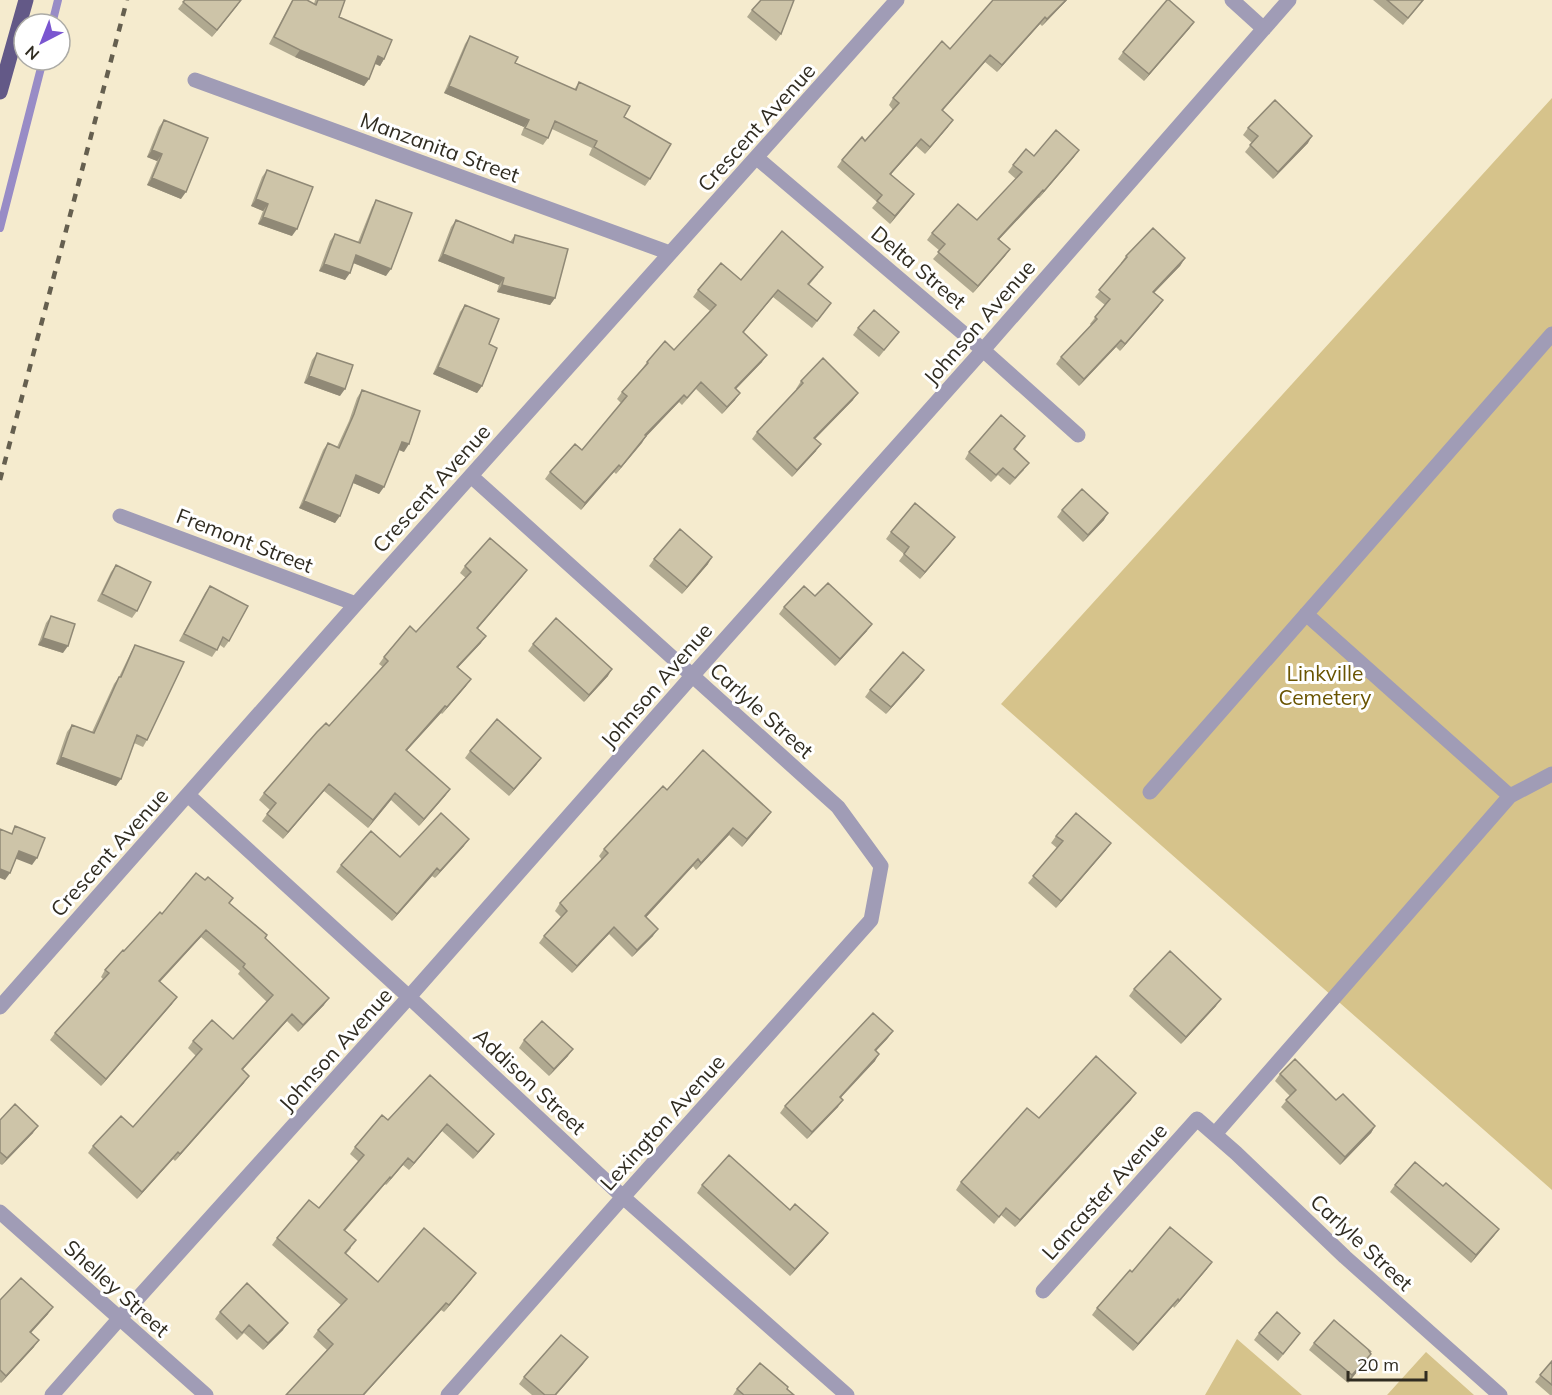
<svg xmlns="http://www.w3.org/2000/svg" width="1552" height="1395" font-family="Mulish,sans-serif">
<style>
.green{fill:#d6c38b}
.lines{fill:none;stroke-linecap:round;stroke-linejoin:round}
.stream{stroke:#988cc6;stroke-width:8}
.minor{stroke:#a09cb6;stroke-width:15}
.major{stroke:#635987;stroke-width:15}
.rail{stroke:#655f4f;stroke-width:4.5;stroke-dasharray:8 8;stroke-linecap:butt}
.wall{fill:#b0a990}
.shaded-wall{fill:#908976}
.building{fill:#cdc4a8;stroke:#908976;stroke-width:1.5}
.labels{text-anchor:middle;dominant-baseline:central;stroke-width:6;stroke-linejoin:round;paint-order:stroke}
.street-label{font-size:21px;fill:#302c21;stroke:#fff}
.park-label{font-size:21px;fill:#695401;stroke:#fff}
</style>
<rect width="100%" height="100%" fill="#f5ebce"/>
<path class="green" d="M 1552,98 L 1552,1190 L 1001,704 Z
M 1237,1339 L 1302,1395 L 1205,1395 Z
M 1426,1352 L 1474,1395 L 1387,1395 Z"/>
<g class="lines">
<path class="stream" d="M 52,24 L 58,0
M 0,228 L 43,60"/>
<path class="minor" d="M 1232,0 L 1264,29
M 195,80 L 670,253
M 757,158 L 983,350 L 1078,435
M 120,516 L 356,604
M 1306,614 L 1510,796
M 1150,792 L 1552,334
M 188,795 L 409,997 L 623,1197 L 847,1395
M 0,1007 L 356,604 L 897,0
M 1215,1134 L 1510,796 L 1552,774
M 0,1212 L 206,1395
M 1043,1291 L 1197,1119 L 1236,1153 L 1345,1257 L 1500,1395
M 52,1395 L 120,1318 L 409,997 L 693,675 L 983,350 L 1289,0
M 448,1395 L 623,1197 L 871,920 L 881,866 L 838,807 L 471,476"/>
<path class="major" d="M 0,92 L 26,0"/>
<path class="rail" d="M 0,480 L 127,0"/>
</g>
<path class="wall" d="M 185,0 L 241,0 L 212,37 L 178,9 Z
M 292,0 L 307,0 L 314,4 L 315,0 L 345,0 L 339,17 L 384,59 L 380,66 L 375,64 L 369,79 L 364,86 L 295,57 L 269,44 Z
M 1067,0 L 1042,26 L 1040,24 L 997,72 L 985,62 L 942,111 L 948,127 L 925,154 L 916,146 L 891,174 L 909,201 L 890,224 L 872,208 L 877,202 L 837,167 L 842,160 L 865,141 L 893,110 L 889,105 L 893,98 L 950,49 Z
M 1373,0 L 1424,0 L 1403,25 Z
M 752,10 L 781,34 L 776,41 L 747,17 Z
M 1194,22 L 1189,29 L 1144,81 L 1118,59 L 1123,52 Z
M 470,36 L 515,63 L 574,90 L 579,82 L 624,117 L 650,179 L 645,186 L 589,155 L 592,148 L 552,129 L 548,138 L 543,145 L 521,135 L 524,127 L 444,93 L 465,44 Z
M 164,120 L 181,199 L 147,185 L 157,161 L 147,157 L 159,127 Z
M 1248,128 L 1308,143 L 1273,179 L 1245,152 L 1252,143 L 1243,135 Z
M 1034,156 L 1074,157 L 1039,198 L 1038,198 L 999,239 L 1010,249 L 1005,256 L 973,293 L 933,259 L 940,251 L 927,240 L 932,233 L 977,220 L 1016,179 L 1008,172 L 1013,165 Z
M 267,170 L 292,236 L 258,224 L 263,211 L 251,206 L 262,177 Z
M 376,200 L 386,276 L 353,263 L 345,280 L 319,271 L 330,241 L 335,234 L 358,242 L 372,207 Z
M 456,220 L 510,242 L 515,235 L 555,298 L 550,305 L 497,292 L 499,285 L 438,261 L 451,227 Z
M 1126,256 L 1185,258 L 1180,266 L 1154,293 L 1163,300 L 1158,307 L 1120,351 L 1116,347 L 1079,386 L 1056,364 L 1061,357 L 1091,325 L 1090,324 L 1105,305 L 1095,297 L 1122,264 L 1121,263 Z
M 818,274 L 809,285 L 826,310 L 812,328 L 773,297 L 743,332 L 762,362 L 736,389 L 735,400 L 722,414 L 696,389 L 682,405 L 679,402 L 646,436 L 616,474 L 614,472 L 581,510 L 545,479 L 550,472 L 582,450 L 621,403 L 617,399 L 622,392 L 642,369 L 647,362 L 674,350 L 710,311 L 693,297 L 698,290 L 741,280 Z
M 465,305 L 489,344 L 482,386 L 477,393 L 433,374 L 460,312 Z
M 858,328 L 899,332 L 879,357 L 853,335 Z
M 317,353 L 340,396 L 304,383 L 312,360 Z
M 801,381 L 853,400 L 815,439 L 816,451 L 792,477 L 752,439 L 757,432 L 797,389 L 796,389 Z
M 362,390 L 404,452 L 399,450 L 379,494 L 353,483 L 335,523 L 299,508 L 323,450 L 328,443 L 337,447 L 349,421 L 357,398 Z
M 1020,443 L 1015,450 L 1024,470 L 1010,485 L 998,475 L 991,482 L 965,459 L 969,452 Z
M 1062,510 L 1104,520 L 1083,542 L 1057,517 Z
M 891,532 L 955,537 L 920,579 L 899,561 L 904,554 L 886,539 Z
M 654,559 L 708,564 L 682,594 L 649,566 Z
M 116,565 L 137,611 L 132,618 L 97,601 L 111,572 Z
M 465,566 L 527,570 L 478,628 L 481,643 L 457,668 L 466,686 L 442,714 L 441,713 L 406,751 L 450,789 L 445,796 L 419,826 L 391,800 L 368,828 L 324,791 L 283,839 L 262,821 L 270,810 L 259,800 L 264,793 L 329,726 L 383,667 L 379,664 L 384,657 L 416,632 L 466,578 L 460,573 Z
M 210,586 L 229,641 L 224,648 L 220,645 L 212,657 L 179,641 L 205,593 Z
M 784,607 L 867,631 L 835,666 L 779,614 Z
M 51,616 L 63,653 L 38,645 L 46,623 Z
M 533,644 L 608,676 L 584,702 L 528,651 Z
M 135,645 L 147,740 L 143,747 L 134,743 L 116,786 L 56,764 L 67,732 L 72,725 L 92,732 L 114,684 L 119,677 L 131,652 Z
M 919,677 L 886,714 L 865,697 L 870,690 Z
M 470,751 L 541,758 L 536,765 L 509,796 L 465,758 Z
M 667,790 L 771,812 L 766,819 L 742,847 L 729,835 L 696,870 L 693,866 L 646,917 L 653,936 L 632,957 L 609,934 L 572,973 L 539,943 L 544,936 L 561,917 L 555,911 L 560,903 L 602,860 L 599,856 L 604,849 Z
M 1056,836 L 1106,850 L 1056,908 L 1028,883 L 1057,848 L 1051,843 Z
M 464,846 L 435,878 L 432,876 L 392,921 L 336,872 L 341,865 L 400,857 Z
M 229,903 L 265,938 L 324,1005 L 298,1032 L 287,1021 L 242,1070 L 244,1083 L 175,1161 L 173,1159 L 137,1199 L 88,1153 L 93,1146 L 133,1127 L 196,1056 L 188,1048 L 193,1041 L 233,1039 L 267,1002 L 238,974 L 240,971 L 201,937 L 160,982 L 172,1004 L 101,1086 L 50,1040 L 55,1033 L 103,979 L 101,977 L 105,970 L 162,914 Z
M 1134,989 L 1216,1006 L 1181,1044 L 1129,996 Z
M 888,1038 L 876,1051 L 875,1061 L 840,1097 L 838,1107 L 807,1139 L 780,1113 L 785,1106 Z
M 524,1040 L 568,1056 L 549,1076 L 519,1048 Z
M 1280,1074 L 1336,1100 L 1375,1126 L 1371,1133 L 1340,1165 L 1281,1107 L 1290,1096 L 1275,1081 Z
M 430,1075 L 494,1134 L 489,1141 L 473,1159 L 442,1131 L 409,1170 L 403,1165 L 386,1185 L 385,1184 L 345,1231 L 351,1248 L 346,1254 L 378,1282 L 471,1280 L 444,1312 L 441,1310 L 364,1395 L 286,1395 L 327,1350 L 313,1337 L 318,1330 L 341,1305 L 272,1245 L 277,1238 L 319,1208 L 359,1162 L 350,1154 L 355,1147 L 388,1120 Z
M 1131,1100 L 1015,1227 L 1001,1215 L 994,1224 L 956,1190 L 961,1182 L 1039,1118 Z
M 0,1120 L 33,1133 L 2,1165 L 0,1164 Z
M 702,1185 L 790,1210 L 828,1233 L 823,1240 L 790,1276 L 697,1193 Z
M 1395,1185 L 1443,1186 L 1499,1229 L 1471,1263 L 1390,1192 Z
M 1207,1269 L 1174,1308 L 1173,1306 L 1133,1351 L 1092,1315 L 1097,1308 L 1132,1272 Z
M 0,1300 L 48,1314 L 31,1333 L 34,1347 L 1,1383 L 0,1382 Z
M 220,1312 L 283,1330 L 263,1350 L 244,1333 L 237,1340 L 215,1319 Z
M 1259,1333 L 1295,1340 L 1278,1361 L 1254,1340 Z
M 1314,1343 L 1369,1351 L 1366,1361 L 1348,1383 L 1309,1350 Z
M 1552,1361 L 1552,1395 L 1550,1395 L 1535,1382 Z
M 583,1364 L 556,1395 L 532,1395 L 519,1384 L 524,1377 Z
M 737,1389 L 787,1389 L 794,1395 L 733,1395 Z"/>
<path class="shaded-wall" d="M 241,0 L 237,6 L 212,37 L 217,30 Z
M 1066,0 L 1067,0 L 1042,26 L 1047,19 Z
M 1045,17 L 1040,24 L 997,72 L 1002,65 Z
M 1194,22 L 1189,29 L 1144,81 L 1149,74 Z
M 300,50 L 369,79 L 364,86 L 295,57 Z
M 990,55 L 985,62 L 937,117 L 942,110 Z
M 378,56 L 384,59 L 380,66 L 374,63 Z
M 449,86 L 529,120 L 524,127 L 444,93 Z
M 953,120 L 948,127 L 925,154 L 930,147 Z
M 1312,136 L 1308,143 L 1273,179 L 1278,172 Z
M 921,139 L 916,146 L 885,181 L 890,174 Z
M 152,150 L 162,154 L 157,161 L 147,157 Z
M 1079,150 L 1074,157 L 1039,198 L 1044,191 Z
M 152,178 L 186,192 L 181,199 L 147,185 Z
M 1043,190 L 1038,198 L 993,246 L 998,239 Z
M 914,194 L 909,201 L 890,224 L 895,216 Z
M 256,199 L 268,204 L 263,211 L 251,206 Z
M 263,217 L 297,229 L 292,236 L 258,224 Z
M 1010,249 L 1005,256 L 973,293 L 978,286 Z
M 443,254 L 504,278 L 499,285 L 438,261 Z
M 356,255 L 391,269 L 386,276 L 351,262 Z
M 1185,258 L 1180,266 L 1148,299 L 1153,292 Z
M 324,264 L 350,273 L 345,280 L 319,271 Z
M 502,285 L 555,298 L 550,305 L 497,292 Z
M 778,290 L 773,297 L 738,339 L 743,332 Z
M 1163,300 L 1158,307 L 1120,351 L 1125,344 Z
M 1121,340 L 1116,347 L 1079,386 L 1084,379 Z
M 767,355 L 762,362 L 730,395 L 735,388 Z
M 438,367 L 482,386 L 477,393 L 433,374 Z
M 309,376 L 345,389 L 340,396 L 304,383 Z
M 740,393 L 735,400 L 722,414 L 727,407 Z
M 858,393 L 853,400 L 809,445 L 814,438 Z
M 684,395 L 679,402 L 641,442 L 645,435 Z
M 646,436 L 642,443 L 616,474 L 621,467 Z
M 402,442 L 409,444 L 404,452 L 397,449 Z
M 821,444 L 816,451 L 792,477 L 797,470 Z
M 619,465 L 614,472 L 581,510 L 585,503 Z
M 356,475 L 384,487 L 379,494 L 351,482 Z
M 304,501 L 340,516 L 335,523 L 299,508 Z
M 1108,513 L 1104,520 L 1083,542 L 1088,535 Z
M 955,537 L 950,544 L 920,579 L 925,572 Z
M 712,557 L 708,564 L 682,594 L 687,587 Z
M 527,570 L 522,577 L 472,635 L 477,628 Z
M 872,624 L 867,631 L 835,666 L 840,659 Z
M 486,636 L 481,643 L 452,674 L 457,667 Z
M 43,638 L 68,646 L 63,653 L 38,645 Z
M 612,669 L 608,676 L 584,702 L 589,695 Z
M 924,670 L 919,677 L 886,714 L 891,707 Z
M 471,679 L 466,686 L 442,714 L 447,707 Z
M 445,706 L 441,713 L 401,757 L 406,750 Z
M 61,757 L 121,779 L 116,786 L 56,764 Z
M 541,758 L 536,765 L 509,796 L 514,789 Z
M 329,784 L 324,791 L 283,839 L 288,832 Z
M 450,789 L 445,796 L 419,826 L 424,819 Z
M 395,793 L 391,800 L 368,828 L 373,820 Z
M 771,812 L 766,819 L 742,847 L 747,839 Z
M 733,828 L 729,835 L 696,870 L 701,863 Z
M 469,839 L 464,846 L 435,878 L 440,871 Z
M 1111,843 L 1106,850 L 1056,908 L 1061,901 Z
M 19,851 L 37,858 L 32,865 L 14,858 Z
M 698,859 L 693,866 L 640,924 L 645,916 Z
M 437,868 L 432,876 L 392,921 L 397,914 Z
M 0,869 L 10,873 L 5,880 L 0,878 Z
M 614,927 L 609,934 L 572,973 L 577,966 Z
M 658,929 L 653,936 L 632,957 L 637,950 Z
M 206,930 L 201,937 L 154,988 L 159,981 Z
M 177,997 L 172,1004 L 101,1086 L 106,1079 Z
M 329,998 L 324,1005 L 298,1032 L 303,1025 Z
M 1221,999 L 1216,1006 L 1181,1044 L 1186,1037 Z
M 292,1014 L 287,1021 L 237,1076 L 242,1069 Z
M 893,1031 L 888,1038 L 870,1057 L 875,1050 Z
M 573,1049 L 568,1056 L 549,1076 L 554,1069 Z
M 879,1054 L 875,1061 L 835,1104 L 840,1097 Z
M 249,1076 L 244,1083 L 175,1161 L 180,1154 Z
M 1136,1093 L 1131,1100 L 1015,1227 L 1020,1220 Z
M 843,1100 L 838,1107 L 807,1139 L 812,1132 Z
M 447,1124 L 442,1131 L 409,1170 L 414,1163 Z
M 38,1126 L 33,1133 L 2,1165 L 7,1158 Z
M 1375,1126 L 1371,1133 L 1340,1165 L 1345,1157 Z
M 494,1134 L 489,1141 L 473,1159 L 478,1152 Z
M 178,1152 L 173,1159 L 137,1199 L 142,1192 Z
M 408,1158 L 403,1165 L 386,1185 L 391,1178 Z
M 390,1177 L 385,1184 L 339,1237 L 344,1230 Z
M 1499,1229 L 1494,1236 L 1471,1263 L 1476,1255 Z
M 828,1233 L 823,1240 L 790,1276 L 795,1269 Z
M 1212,1262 L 1207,1269 L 1174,1308 L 1179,1301 Z
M 476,1273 L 471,1280 L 444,1312 L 449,1305 Z
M 1178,1299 L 1173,1306 L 1133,1351 L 1138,1344 Z
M 446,1303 L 441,1310 L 364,1395 L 363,1395 Z
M 53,1307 L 48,1314 L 25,1339 L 30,1332 Z
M 288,1323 L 283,1330 L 263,1350 L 268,1343 Z
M 39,1340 L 34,1347 L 1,1383 L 6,1376 Z
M 1371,1354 L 1366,1361 L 1348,1383 L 1352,1375 Z
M 588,1357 L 583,1364 L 556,1395 L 555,1395 Z"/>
<path class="building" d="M 185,0 L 241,0 L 217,30 L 183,2 Z
M 293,0 L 307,0 L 316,5 L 318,0 L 345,0 L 339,17 L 392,40 L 384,59 L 378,56 L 369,79 L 300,50 L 274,37 Z
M 761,0 L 794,0 L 781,34 L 752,10 Z
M 993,0 L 1066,0 L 1047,19 L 1045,17 L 1002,65 L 990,55 L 942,110 L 953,120 L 930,147 L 921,139 L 890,174 L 914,194 L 895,216 L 877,201 L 882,195 L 842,160 L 862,137 L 865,141 L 899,103 L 893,98 L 942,41 L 950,49 Z
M 1167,0 L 1169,0 L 1194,22 L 1149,74 L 1123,52 Z
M 1387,0 L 1423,0 L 1408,18 Z
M 470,36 L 518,57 L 515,63 L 576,90 L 579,82 L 630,106 L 624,117 L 671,144 L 650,179 L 594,147 L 597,141 L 555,121 L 548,138 L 525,128 L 529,120 L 449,86 Z
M 1275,100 L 1312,136 L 1278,172 L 1250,145 L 1258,136 L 1248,128 Z
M 164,120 L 208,138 L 186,192 L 152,178 L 162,154 L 152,150 Z
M 1056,130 L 1079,150 L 1044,191 L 1043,190 L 998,239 L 1010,249 L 978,286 L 938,252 L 945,244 L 932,233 L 958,204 L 977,220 L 1022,172 L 1013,165 L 1026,149 L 1034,156 Z
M 267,170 L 313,187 L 297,229 L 263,217 L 268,204 L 256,199 Z
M 376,200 L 412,213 L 391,269 L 356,255 L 350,273 L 324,264 L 335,234 L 360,243 Z
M 456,220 L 513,243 L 515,235 L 568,249 L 555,298 L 502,285 L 504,278 L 443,254 Z
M 1153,228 L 1185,258 L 1153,292 L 1163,300 L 1125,344 L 1121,340 L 1084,379 L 1061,357 L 1097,319 L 1095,317 L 1110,299 L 1099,290 L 1127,257 L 1126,256 Z
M 782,231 L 823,267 L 808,284 L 831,303 L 817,321 L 778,290 L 743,332 L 767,355 L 735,388 L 740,393 L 727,407 L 701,382 L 687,398 L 684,395 L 645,435 L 646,436 L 621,467 L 619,465 L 585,503 L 550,472 L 575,444 L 582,450 L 627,396 L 622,392 L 648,363 L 647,362 L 665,341 L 674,350 L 716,305 L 698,290 L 721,263 L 741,280 Z
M 465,305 L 499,319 L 489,344 L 497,348 L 482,386 L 438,367 Z
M 874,310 L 899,332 L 884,350 L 858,328 Z
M 317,353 L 353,365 L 345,389 L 309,376 Z
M 823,358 L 858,393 L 814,438 L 821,444 L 797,470 L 757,432 L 803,383 L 801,381 Z
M 362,390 L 420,411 L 409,444 L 402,442 L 384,487 L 356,475 L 340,516 L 304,501 L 328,443 L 339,448 L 354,414 Z
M 1001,415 L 1025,436 L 1014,449 L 1029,463 L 1015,478 L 1003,468 L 996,475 L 969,452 Z
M 1082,489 L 1108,513 L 1088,535 L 1062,510 Z
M 915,503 L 955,537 L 925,572 L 904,554 L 909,547 L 891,532 Z
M 680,529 L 712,557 L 687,587 L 654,559 Z
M 490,538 L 527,570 L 477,628 L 486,636 L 457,667 L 471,679 L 447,707 L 445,706 L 406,750 L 450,789 L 424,819 L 395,793 L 373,820 L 329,784 L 288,832 L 267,814 L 276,803 L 264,793 L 317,732 L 326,723 L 329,726 L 388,661 L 384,657 L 410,626 L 416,632 L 471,572 L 465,566 Z
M 116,565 L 151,582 L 137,611 L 102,594 Z
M 828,583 L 872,624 L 840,659 L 784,607 L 804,586 L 815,596 Z
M 210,586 L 248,606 L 229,641 L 223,637 L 217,650 L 184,634 Z
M 51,616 L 75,624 L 68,646 L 43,638 Z
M 556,618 L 612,669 L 589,695 L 533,644 Z
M 135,645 L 184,662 L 147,740 L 137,735 L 121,779 L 61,757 L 72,725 L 94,733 L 119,677 L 121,677 Z
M 903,652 L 924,670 L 891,707 L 870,690 Z
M 497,719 L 541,758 L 514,789 L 470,751 Z
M 703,750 L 771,812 L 747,839 L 733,828 L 701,863 L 698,859 L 645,916 L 658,929 L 637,950 L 614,927 L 577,966 L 544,936 L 567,911 L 560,903 L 608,853 L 604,849 L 663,786 L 667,790 Z
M 441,813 L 469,839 L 440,871 L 437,868 L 397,914 L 341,865 L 371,831 L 400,857 Z
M 1076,813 L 1111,843 L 1061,901 L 1033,876 L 1063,841 L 1056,836 Z
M 15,826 L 45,838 L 37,858 L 19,851 L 10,873 L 0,869 L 0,829 L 12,834 Z
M 196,873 L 205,880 L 208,877 L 233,898 L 229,903 L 267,935 L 265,938 L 329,998 L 303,1025 L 292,1014 L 242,1069 L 249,1076 L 180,1154 L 178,1152 L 142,1192 L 93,1146 L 121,1116 L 133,1127 L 202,1049 L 193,1041 L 212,1020 L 233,1039 L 273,995 L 243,967 L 245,964 L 206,930 L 159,981 L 177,997 L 106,1079 L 55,1033 L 109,973 L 105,970 L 123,950 L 124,951 L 160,912 L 162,914 Z
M 1170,951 L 1221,999 L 1186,1037 L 1134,989 Z
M 873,1013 L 893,1031 L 875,1050 L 879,1054 L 840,1097 L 843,1100 L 812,1132 L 785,1106 Z
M 542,1021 L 573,1049 L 554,1069 L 524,1040 Z
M 1096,1056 L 1136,1093 L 1020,1220 L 1006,1208 L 999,1217 L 961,1182 L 1027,1108 L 1039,1118 Z
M 1295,1059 L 1336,1100 L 1343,1094 L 1375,1126 L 1345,1157 L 1286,1100 L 1296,1090 L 1280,1074 Z
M 430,1075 L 494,1134 L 478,1152 L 447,1124 L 414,1163 L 408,1158 L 391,1178 L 390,1177 L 344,1230 L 356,1240 L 345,1253 L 378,1282 L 424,1228 L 476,1273 L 449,1305 L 446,1303 L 363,1395 L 286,1395 L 333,1344 L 318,1330 L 347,1299 L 277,1238 L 309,1200 L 319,1208 L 364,1155 L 355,1147 L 382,1115 L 388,1120 Z
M 15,1104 L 38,1126 L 7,1158 L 0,1152 L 0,1120 Z
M 729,1155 L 790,1210 L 795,1204 L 828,1233 L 795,1269 L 702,1185 Z
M 1415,1162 L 1443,1186 L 1446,1183 L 1499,1229 L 1476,1255 L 1395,1185 Z
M 1170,1227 L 1212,1262 L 1179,1301 L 1178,1299 L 1138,1344 L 1097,1308 L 1130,1270 L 1132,1272 Z
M 21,1278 L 53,1307 L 30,1332 L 39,1340 L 6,1376 L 0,1370 L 0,1300 Z
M 247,1283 L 288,1323 L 268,1343 L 249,1325 L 242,1333 L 220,1312 Z
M 1277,1312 L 1300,1333 L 1283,1354 L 1259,1333 Z
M 1334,1320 L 1370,1351 L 1369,1351 L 1371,1354 L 1352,1375 L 1314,1343 Z
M 561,1335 L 588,1357 L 555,1395 L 545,1395 L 524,1377 Z
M 1552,1361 L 1552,1385 L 1540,1375 Z
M 760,1363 L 788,1387 L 787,1389 L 794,1395 L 744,1395 L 737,1389 Z"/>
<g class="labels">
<g class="street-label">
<text transform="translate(756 127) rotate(-48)">Crescent Avenue</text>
<text transform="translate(440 147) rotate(20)">Manzanita Street</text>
<text transform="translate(919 267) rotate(40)">Delta Street</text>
<text transform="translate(979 322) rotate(-49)">Johnson Avenue</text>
<text transform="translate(431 488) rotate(-48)">Crescent Avenue</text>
<text transform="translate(245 540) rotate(21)">Fremont Street</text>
<text transform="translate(656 685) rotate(-49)">Johnson Avenue</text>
<text transform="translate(762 710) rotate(42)">Carlyle Street</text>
<text transform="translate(109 852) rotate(-48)">Crescent Avenue</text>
<text transform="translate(335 1049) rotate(-48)">Johnson Avenue</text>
<text transform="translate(530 1081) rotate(43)">Addison Street</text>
<text transform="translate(662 1122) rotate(-48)">Lexington Avenue</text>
<text transform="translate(1104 1191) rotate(-48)">Lancaster Avenue</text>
<text transform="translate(1362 1242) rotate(43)">Carlyle Street</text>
<text transform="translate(117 1288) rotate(42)">Shelley Street</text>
</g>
<g class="park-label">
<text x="1325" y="673">Linkville<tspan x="1325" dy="24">Cemetery</tspan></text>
</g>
</g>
<g transform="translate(42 42) rotate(222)"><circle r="28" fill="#ffffff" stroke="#acaba6" stroke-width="1.5"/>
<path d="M0-4.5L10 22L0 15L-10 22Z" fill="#7a56d0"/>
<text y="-9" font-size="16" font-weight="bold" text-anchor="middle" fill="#302c21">N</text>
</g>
<path d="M1348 1371v9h78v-9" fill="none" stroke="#302c21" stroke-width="3"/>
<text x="1357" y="1371" font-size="18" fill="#302c21" stroke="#ffffff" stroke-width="4.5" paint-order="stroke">20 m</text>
</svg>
